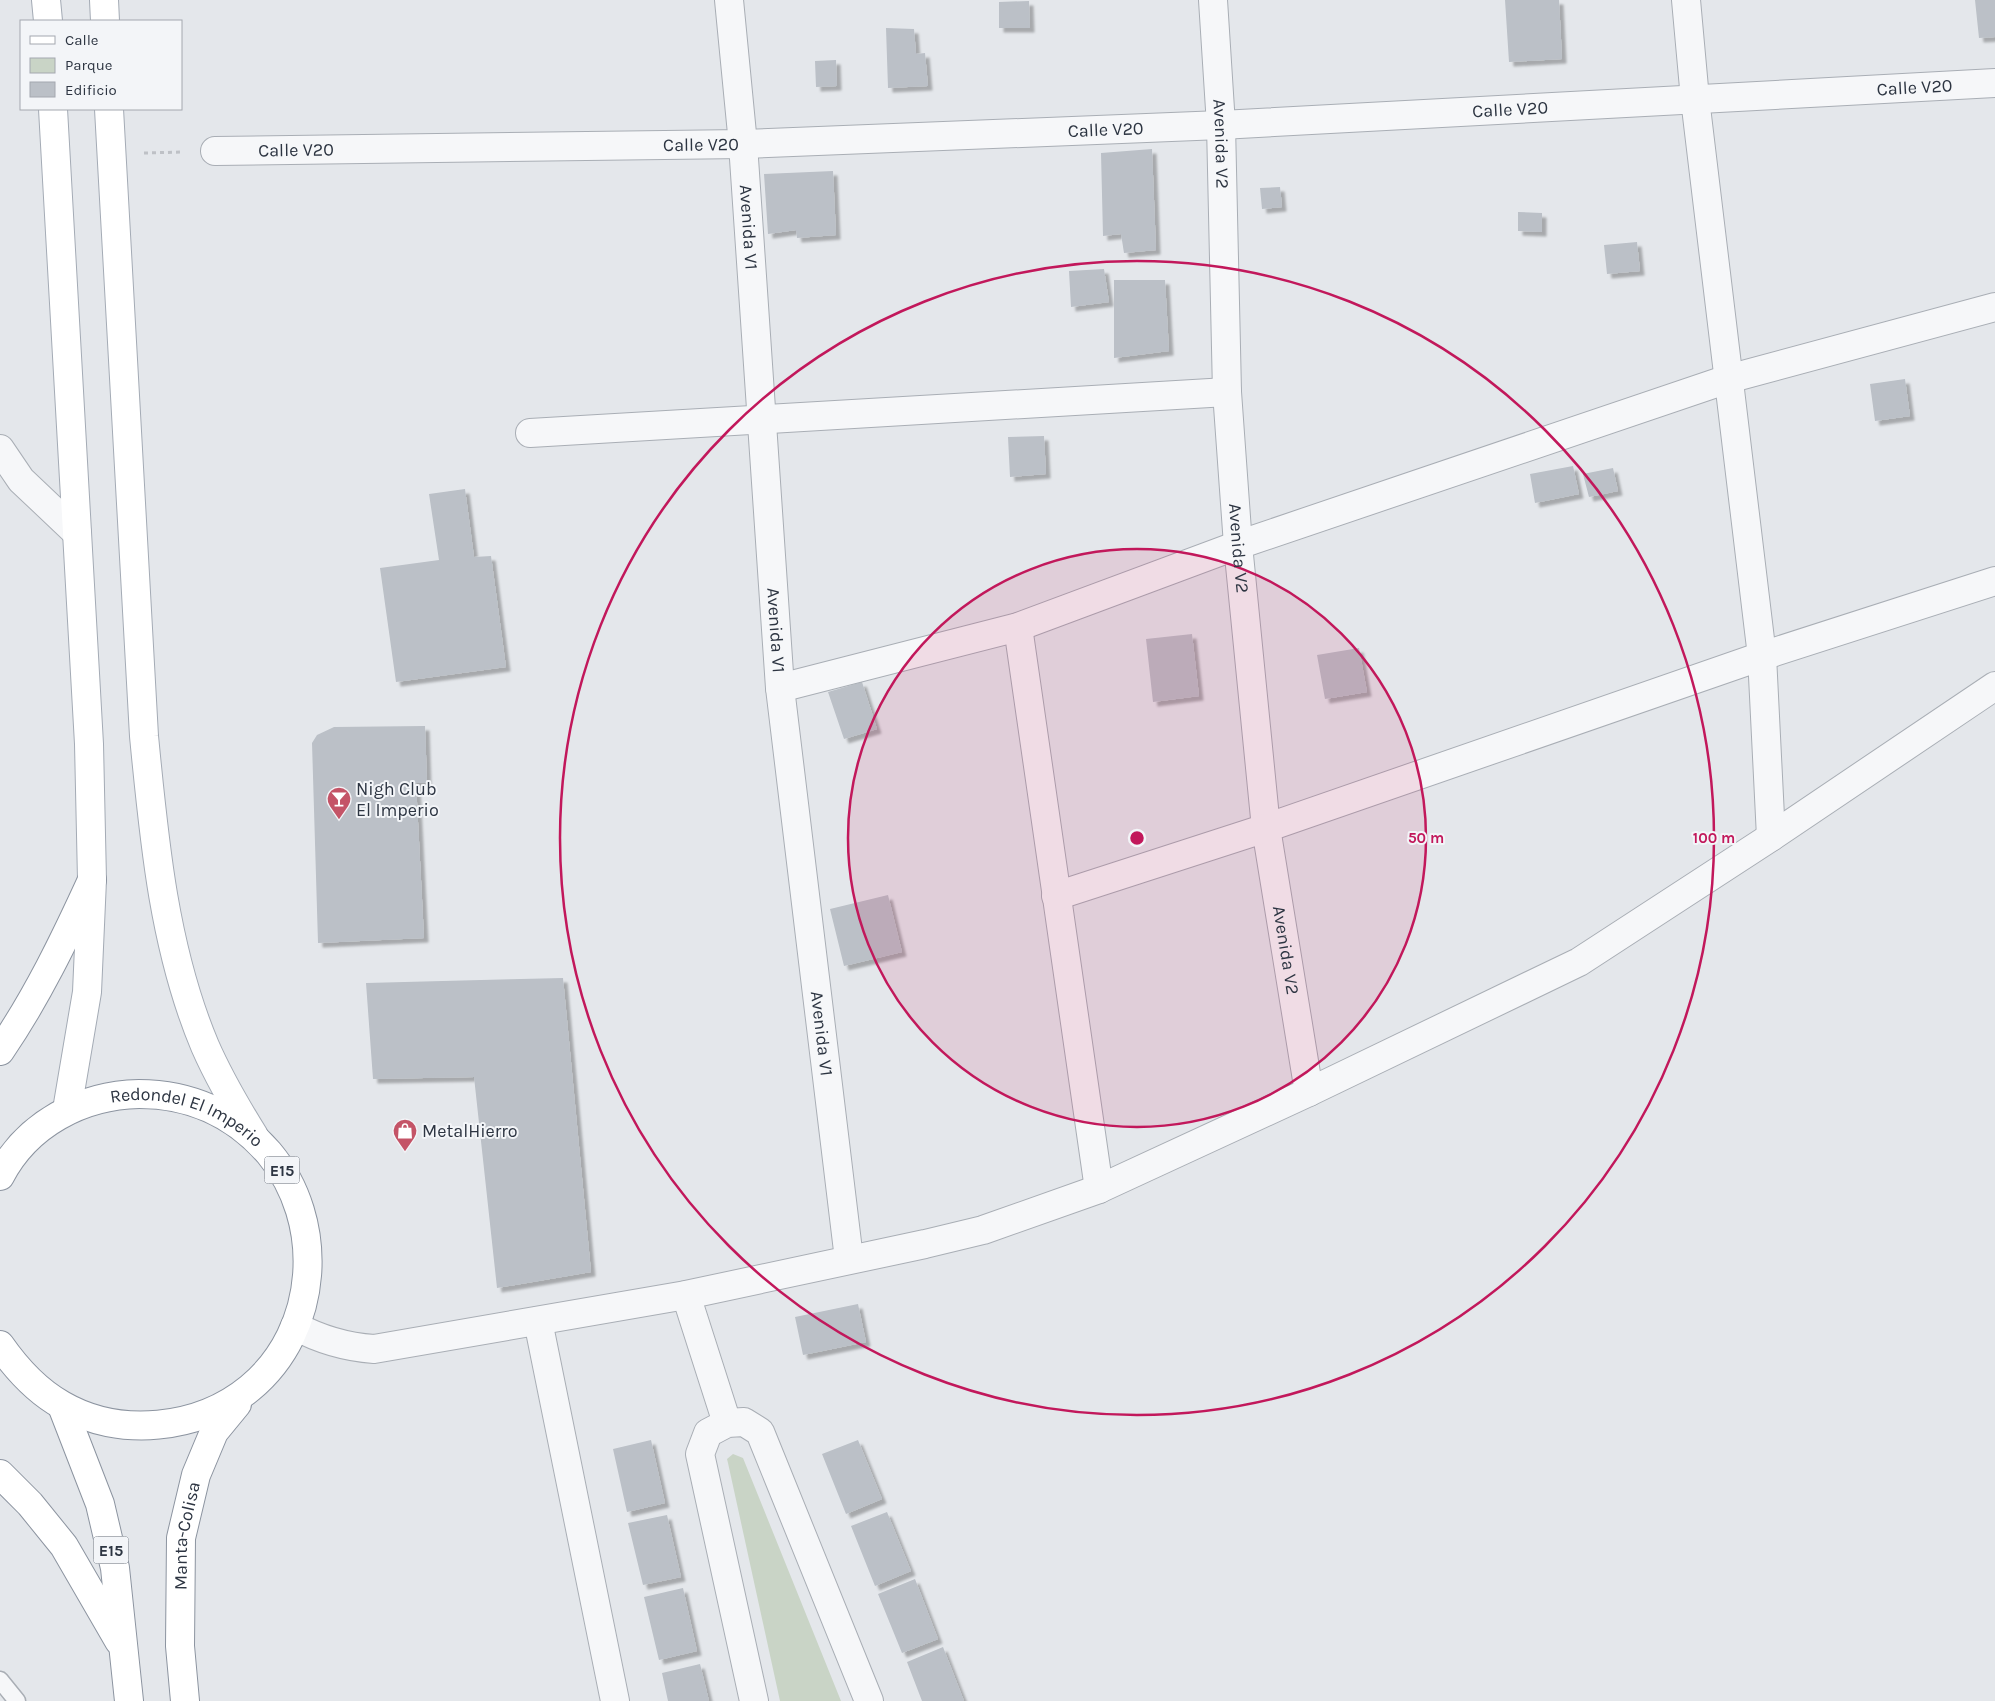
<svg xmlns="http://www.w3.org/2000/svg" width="1995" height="1701" font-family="Karla,sans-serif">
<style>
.green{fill:#c9d4c6}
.building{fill:#bbc0c7;filter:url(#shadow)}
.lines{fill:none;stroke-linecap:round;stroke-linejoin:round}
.service-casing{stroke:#a9aeb5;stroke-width:19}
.minor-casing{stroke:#a9aeb5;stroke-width:30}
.primary-casing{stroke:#a4abb5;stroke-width:30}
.trunk-casing{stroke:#8c94a0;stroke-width:30}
.path{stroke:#bec1c6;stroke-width:3;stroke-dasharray:4 4;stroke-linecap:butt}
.service{stroke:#f6f7f9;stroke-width:16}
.minor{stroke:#f6f7f9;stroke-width:28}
.primary{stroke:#fff;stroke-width:28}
.trunk{stroke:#fff;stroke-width:28}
.ring{fill:none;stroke:#c2185b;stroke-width:2.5}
.labels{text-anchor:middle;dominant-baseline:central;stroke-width:4;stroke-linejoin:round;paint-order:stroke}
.shield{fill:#f3f5f8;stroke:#686f79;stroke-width:1}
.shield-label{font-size:16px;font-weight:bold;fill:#2d3542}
.street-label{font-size:18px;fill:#2d3542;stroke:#f3f5f8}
.poi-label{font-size:18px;fill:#2d3542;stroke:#f3f5f8;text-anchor:start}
.centre{fill:#c2185b;stroke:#f3f5f8;stroke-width:2.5}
.ring-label{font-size:15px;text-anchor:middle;font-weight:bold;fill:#c2185b;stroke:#f3f5f8;stroke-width:4;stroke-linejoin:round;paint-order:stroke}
</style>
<defs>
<filter id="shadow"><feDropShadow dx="4.5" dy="4.5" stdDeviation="1" flood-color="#0004"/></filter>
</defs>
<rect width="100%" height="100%" fill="#e4e7eb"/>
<path class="green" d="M 733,1454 L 743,1458 L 841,1701 L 780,1701 L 728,1463 L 727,1459 Z"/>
<path class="building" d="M 1505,0 L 1559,0 L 1562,59 L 1509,62 Z
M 1975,0 L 1995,0 L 1995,37 L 1979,38 Z
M 1029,1 L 1030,28 L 999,28 L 999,2 Z
M 886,28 L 914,29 L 916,54 L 925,53 L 928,86 L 888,88 Z
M 836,60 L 837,86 L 816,87 L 815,61 Z
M 1152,149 L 1156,250 L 1124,253 L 1121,234 L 1103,236 L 1101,153 Z
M 833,171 L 836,235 L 797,238 L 796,230 L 768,234 L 764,174 Z
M 1280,187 L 1282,207 L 1262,209 L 1260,188 Z
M 1518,212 L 1542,213 L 1542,232 L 1518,231 Z
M 1637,242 L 1640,271 L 1607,274 L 1604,245 Z
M 1104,269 L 1109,302 L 1071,307 L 1069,271 Z
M 1114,280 L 1165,280 L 1169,351 L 1114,358 Z
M 1905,379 L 1910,416 L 1875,421 L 1870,384 Z
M 1044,436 L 1046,474 L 1010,477 L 1008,437 Z
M 1573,466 L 1579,494 L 1535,503 L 1530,474 Z
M 1613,468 L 1618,491 L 1589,497 L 1583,474 Z
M 465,489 L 474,557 L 491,556 L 506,667 L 396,682 L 380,568 L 439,560 L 429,494 Z
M 1192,634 L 1199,696 L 1153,702 L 1146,639 Z
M 1359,648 L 1367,692 L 1325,699 L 1317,655 Z
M 862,682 L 877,729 L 844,739 L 828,692 Z
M 425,726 L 427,783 L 416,783 L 424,938 L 318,943 L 312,743 L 317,735 L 334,727 Z
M 888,895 L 902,952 L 844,966 L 830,909 Z
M 563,978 L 591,1272 L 497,1288 L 474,1077 L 373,1079 L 366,983 Z
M 858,1304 L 866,1342 L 803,1355 L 795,1317 Z
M 651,1440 L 665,1503 L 627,1512 L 613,1449 Z
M 858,1440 L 882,1499 L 846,1514 L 822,1454 Z
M 887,1512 L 911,1571 L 875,1586 L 851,1526 Z
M 667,1515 L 681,1577 L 643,1585 L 628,1523 Z
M 915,1579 L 938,1639 L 902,1653 L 878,1594 Z
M 683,1588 L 697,1651 L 659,1660 L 644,1597 Z
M 943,1647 L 964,1701 L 922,1701 L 907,1662 Z
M 700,1664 L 709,1701 L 668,1701 L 662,1673 Z"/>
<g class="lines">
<defs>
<path id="service" d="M 0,1680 L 17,1701"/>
<g id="minor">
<path id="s1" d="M 729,0 L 743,144 L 780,688 L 849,1259"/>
<path id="s2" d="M 1213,0 L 1221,125 L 1227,392 L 1238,545 L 1266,828 L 1309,1092"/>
<path d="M 1686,0 L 1695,99 L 1762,656 L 1771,837"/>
<path id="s3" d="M 215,151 L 743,144 L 1221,125 L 1995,83"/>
<path d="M 530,433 L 1227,392"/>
<path d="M 0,449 L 21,480 L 77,533"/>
<path d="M 1018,627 L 1099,1189"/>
<path d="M 780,688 L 1018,627 L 1238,545 L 1728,379 L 1995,307"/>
<path d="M 1056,896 L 1266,828 L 1762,656 L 1995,581"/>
<path d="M 686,1295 L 727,1423"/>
<path d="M 538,1321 L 615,1701"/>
<path d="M 295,1326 C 321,1340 345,1347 374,1349 L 686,1295 L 925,1244 L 983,1230 L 1099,1189 L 1309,1092 L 1579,962 L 1771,837 L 1995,686"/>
<path d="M 754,1701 L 700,1454 L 708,1433 L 727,1423 L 744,1422 L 760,1432 L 869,1701"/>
</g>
<path id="primary" d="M 46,0 L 48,21
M 104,0 L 105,21
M 53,109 L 89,744 L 92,880 L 87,992 L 67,1110
M 109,109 L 144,736 C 154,840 164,949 205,1046 C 219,1078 236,1107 254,1136"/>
<g id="trunk">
<path d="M 0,1051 C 37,997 65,939 92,880"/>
<path id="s4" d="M 0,1176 C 27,1124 82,1095 139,1094 C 190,1094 235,1114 269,1153 C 326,1221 320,1330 250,1388 C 199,1430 119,1438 62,1405 C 37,1391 16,1368 0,1345"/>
<path d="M 62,1406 L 100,1504 L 115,1568 L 129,1701"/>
<path d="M 0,1474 L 30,1504 L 64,1546 L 119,1641"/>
<path id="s5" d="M 185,1701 L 180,1646 L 181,1538 L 196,1475 L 214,1432 L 237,1404"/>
</g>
</defs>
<use href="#service" class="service-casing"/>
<use href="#minor" class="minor-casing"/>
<use href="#primary" class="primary-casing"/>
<use href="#trunk" class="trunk-casing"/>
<path class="path" d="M 144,153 L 183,152"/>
<use href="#service" class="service"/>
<use href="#minor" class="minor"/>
<use href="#primary" class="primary"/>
<use href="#trunk" class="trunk"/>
</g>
<circle cx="1137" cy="838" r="289" fill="#c2185b" fill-opacity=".12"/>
<g class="ring">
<circle cx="1137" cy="838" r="289"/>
<circle cx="1137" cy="838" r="577"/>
</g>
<defs>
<symbol id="bar-pin" viewBox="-11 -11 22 30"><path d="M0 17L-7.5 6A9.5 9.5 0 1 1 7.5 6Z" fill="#c45467" stroke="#f3f5f8"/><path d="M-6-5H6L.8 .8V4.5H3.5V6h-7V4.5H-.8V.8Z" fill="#fff"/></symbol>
<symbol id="shop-pin" viewBox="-11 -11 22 30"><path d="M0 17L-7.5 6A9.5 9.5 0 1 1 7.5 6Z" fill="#c45467" stroke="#f3f5f8"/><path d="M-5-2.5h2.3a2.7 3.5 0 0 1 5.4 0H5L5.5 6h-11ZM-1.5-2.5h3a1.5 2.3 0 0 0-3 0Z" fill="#fff"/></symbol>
</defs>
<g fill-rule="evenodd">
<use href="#bar-pin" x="325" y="785" width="28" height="38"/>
<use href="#shop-pin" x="391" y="1117" width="28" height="38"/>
</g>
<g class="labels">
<g class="shield">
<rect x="264.5" y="1156.5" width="35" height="27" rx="4"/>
<rect x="93.5" y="1536.5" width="35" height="27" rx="4"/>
</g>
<g class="shield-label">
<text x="282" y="1170">E15</text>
<text x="111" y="1550">E15</text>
</g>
<g class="street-label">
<text stroke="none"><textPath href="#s3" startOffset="1701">Calle V20</textPath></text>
<text stroke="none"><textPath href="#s3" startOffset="1296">Calle V20</textPath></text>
<text stroke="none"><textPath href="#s3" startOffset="891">Calle V20</textPath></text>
<text stroke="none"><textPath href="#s2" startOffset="144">Avenida V2</textPath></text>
<text stroke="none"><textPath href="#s3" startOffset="486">Calle V20</textPath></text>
<text stroke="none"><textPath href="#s3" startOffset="81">Calle V20</textPath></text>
<text stroke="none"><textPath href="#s1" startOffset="228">Avenida V1</textPath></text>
<text stroke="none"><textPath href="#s2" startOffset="549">Avenida V2</textPath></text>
<text stroke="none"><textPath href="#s1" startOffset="632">Avenida V1</textPath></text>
<text stroke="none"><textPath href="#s2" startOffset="954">Avenida V2</textPath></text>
<text stroke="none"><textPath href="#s1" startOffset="1038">Avenida V1</textPath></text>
<text stroke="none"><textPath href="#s4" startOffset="222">Redondel El Imperio</textPath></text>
<text stroke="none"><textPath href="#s5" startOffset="166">Manta-Colisa</textPath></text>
</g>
<g class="poi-label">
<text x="356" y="789">Nigh Club<tspan x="356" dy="21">El Imperio</tspan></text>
<text x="422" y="1131">MetalHierro</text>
</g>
</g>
<circle cx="1137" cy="838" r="8" class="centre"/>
<g class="ring-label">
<text x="1426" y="843">50 m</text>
<text x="1714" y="843">100 m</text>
</g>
<rect x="20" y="20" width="162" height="90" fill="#f3f5f8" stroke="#a4a8af"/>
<rect x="30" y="36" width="25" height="8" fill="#ffffff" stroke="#a4a8af"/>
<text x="65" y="45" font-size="15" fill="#2d3542">Calle</text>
<rect x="30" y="58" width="25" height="15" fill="#c9d4c6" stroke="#a4a8af"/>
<text x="65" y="70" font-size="15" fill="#2d3542">Parque</text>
<rect x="30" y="82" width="25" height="15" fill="#bbc0c7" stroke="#a4a8af"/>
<text x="65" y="95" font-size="15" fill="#2d3542">Edificio</text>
</svg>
